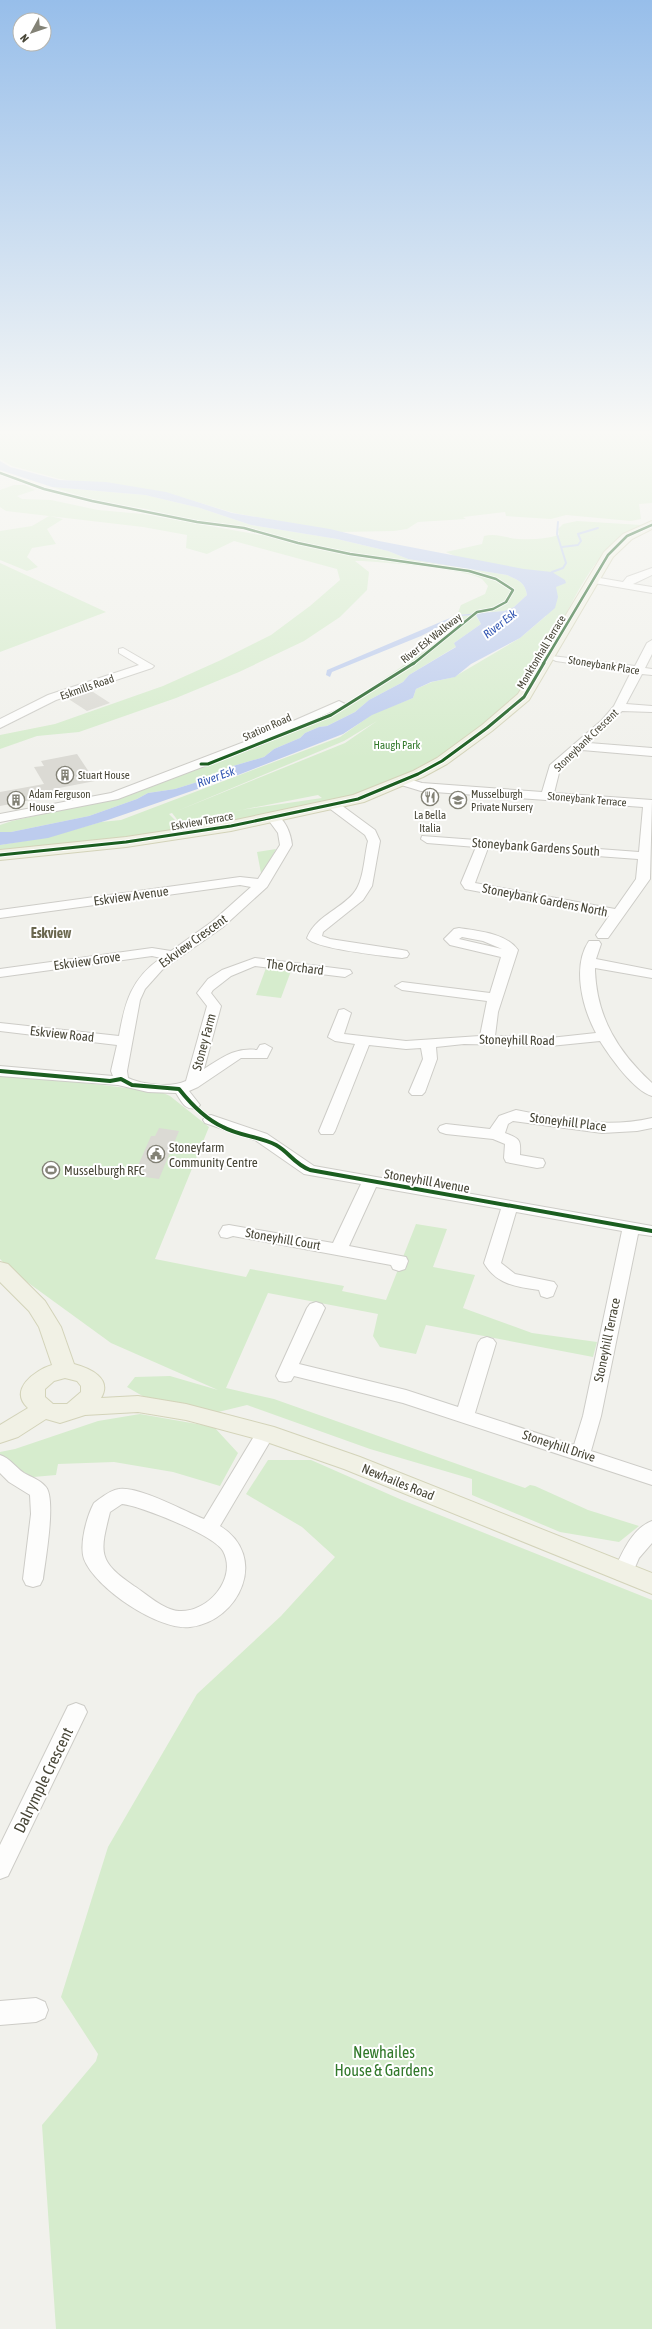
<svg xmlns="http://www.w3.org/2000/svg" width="652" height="2329" font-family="'Asap Condensed',sans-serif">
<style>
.green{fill:#d6eccd;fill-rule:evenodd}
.water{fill:#bdccee}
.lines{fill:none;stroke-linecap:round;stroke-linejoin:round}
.stream{stroke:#bdccee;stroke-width:2}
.building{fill:#dbdad4}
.minor-casing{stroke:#cdccc7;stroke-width:2}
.major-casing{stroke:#d3d3b9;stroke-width:2}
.minor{fill:#fdfdfc;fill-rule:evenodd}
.major{fill:#f1f1e5;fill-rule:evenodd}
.cycleway-far2-casing{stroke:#fff;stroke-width:4}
.cycleway-far1-casing{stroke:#fff;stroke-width:5}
.cycleway-casing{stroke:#fff;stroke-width:6}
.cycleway-far2{stroke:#1b5e20;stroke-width:2.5}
.cycleway-far1{stroke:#1b5e20;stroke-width:3}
.cycleway{stroke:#1b5e20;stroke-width:4}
.labels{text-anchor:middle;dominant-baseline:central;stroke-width:4;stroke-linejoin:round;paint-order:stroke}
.far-street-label{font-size:11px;fill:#484637;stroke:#fff}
.far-park-label{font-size:11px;fill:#32792b;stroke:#fff}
.far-poi-label{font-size:11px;fill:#484637;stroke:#fff;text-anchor:start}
.far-water-label{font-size:12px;font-style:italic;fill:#3256b2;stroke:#fff}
.street-label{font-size:13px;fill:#484637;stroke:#fff}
.poi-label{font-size:13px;fill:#484637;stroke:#fff;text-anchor:start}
.neighbourhood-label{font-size:14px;font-weight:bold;fill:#6a674f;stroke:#fff}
.near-street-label{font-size:16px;fill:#484637;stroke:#fff}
.near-park-label{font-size:16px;fill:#32792b;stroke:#fff}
</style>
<rect width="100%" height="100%" fill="#f1f1ec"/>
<path class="green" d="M 0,433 L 652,433 L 652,503 L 639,504 L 641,519 L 631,521 L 566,515 L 551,519 L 506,516 L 505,512 L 463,517 L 466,519 L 418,522 L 407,529 L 394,531 L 341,532 L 234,513 L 177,496 L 60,479 L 12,466 L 0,459 Z
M 14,485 L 25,485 L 35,490 L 17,496 L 22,499 L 51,500 L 98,510 L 143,514 L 260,535 L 269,534 L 251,528 L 186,519 L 146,509 L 96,501 L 52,487 L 145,495 L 200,508 L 251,525 L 337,539 L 388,551 L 408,559 L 507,575 C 518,580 525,582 527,595 L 514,607 L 504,611 L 457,615 L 461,605 L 485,594 L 488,586 C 486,584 484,581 482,579 C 467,569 376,561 355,561 L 369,572 L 367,590 L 340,617 L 304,641 L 239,672 L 176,698 L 79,732 L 37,736 L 0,749 L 0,735 L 55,724 L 163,686 L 221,660 L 271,635 L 310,606 L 340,580 L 337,569 L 234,541 L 207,554 L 186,548 L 187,535 L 143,527 L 6,511 L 0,507 L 0,490 Z
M 49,516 L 63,519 L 47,529 L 56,544 L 32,548 L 27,557 L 38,567 L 27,571 L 0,560 L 0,531 L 32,526 Z
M 577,521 L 641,525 C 579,551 561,648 516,696 C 466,748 399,782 331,802 C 304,810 275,813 248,818 C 166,834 83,842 0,852 L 0,845 L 48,837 L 101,822 L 121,820 L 340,737 L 374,713 L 413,698 L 416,689 L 432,682 L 454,677 L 520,638 L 546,616 L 550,587 L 459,558 L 446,552 L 482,544 L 484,536 C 496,533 506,538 518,539 C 533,540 545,539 559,535 L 558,529 L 563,524 ZM 377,721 L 345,743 L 177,811 L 344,741 ZM 318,795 L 322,798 L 240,810 L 178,823 L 169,814 L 172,813 L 179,822 Z
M 0,563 L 106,612 L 0,652 Z
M 477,615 L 476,616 L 481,624 L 454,643 L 457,646 L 409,675 L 403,682 L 369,700 L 355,712 L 327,726 L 319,727 L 305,733 L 300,738 L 274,749 L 264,757 L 233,766 L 207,779 L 175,789 L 148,793 L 137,799 L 89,816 L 11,832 L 0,832 L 0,825 L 12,821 L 115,798 L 319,716 L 354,699 L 447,636 L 460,624 L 460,616 Z
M 276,849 L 265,870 L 261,873 L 257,852 Z
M 266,968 L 291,971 L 281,998 L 256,995 Z
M 0,1073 L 161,1092 L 170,1096 L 209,1127 L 155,1259 L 246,1277 L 250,1269 L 344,1286 L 342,1291 L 386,1300 L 416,1224 L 447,1229 L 433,1267 L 475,1275 L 463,1308 L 532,1333 L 597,1342 L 593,1357 L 426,1325 L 416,1354 L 380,1347 L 373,1336 L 378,1314 L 268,1293 L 226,1388 L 274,1399 L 525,1488 L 530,1485 L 535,1486 L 588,1510 L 639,1526 L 619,1542 L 560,1532 L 472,1495 L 472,1479 L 370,1449 L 247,1405 L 210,1414 L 146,1398 L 127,1387 L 135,1377 L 170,1376 L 218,1390 L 111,1343 L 12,1271 L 0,1259 Z
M 140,1414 L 214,1427 L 238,1453 L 220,1486 L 173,1472 L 114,1462 L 58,1464 L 56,1475 L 22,1478 L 0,1458 L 0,1452 L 15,1449 L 98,1421 Z
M 268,1460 L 311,1460 L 402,1500 L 652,1600 L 652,2329 L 56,2329 L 42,2125 L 96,2061 L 98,2054 L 61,1997 L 108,1847 L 197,1694 L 281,1616 L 335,1557 L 302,1527 L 246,1494 Z"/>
<path class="water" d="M 0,461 L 10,467 L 59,480 L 106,482 L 166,492 L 232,513 L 330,529 L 379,541 L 524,569 L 552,572 L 565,580 L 566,583 L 556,587 L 558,597 L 555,608 L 520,638 L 471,664 L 455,677 L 431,682 L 416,689 L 413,698 L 372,715 L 343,734 L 238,775 L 108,820 L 48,838 L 0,845 L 0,832 L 11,832 L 89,816 L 137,799 L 148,793 L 175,789 L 207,779 L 233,766 L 264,757 L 274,749 L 300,738 L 305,733 L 319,727 L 327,726 L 355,712 L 369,700 L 403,682 L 409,675 L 456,647 L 454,643 L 481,624 L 476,615 L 460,616 L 421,636 L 332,672 L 330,677 L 326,675 L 327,670 L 457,615 L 504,611 L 514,607 L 527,595 C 525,582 518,580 507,575 L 408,559 L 388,551 L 337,539 L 251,525 L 200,508 L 145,495 L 52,487 L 0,470 Z"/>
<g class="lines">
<path class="stream" d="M 562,547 L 578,545 L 581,541 L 578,534 L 598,528
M 552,572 L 563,568 L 566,563 L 557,534 L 558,522"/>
</g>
<path class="building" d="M 90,690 L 110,703 L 87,711 L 67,698 Z
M 77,754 L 95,781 L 59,788 L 63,794 L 0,806 L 0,792 L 44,784 L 34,767 L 44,766 L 41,761 Z
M 159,1128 L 179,1131 L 159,1179 L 138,1176 L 141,1169 L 137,1168 L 151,1136 L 155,1136 Z"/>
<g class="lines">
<defs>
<path id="minor" d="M 652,568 L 652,575 L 633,584 L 652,587 L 652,593 L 594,583 L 589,580 L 594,577 L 623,582 L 627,577 Z
M 652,640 L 652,654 L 645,668 L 652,669 L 652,675 L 642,674 L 626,704 L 652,706 L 652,712 L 622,711 L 589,743 L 652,748 L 652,756 L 582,750 L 560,769 L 554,793 L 652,800 L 650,879 L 608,938 L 598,938 L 596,935 L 609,916 L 465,889 L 461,883 L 476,847 L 427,843 L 421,839 L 422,836 L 639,852 L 643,807 L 421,791 L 398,784 L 396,781 L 398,778 L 402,777 L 422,783 L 542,792 L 550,765 L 602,720 L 614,706 L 631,672 L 556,661 L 550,658 L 552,656 L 635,666 L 647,643 ZM 488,848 L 638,859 L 636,879 L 615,909 L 475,883 Z
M 123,648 L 154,666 L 152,668 L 56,700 L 0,728 L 0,719 L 48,695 L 139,665 L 119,653 L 119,649 Z
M 339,701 L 345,704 L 343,706 L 260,745 L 118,799 L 0,822 L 0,814 L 111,793 L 252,739 Z
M 333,801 L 337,802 L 375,830 L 380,841 L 372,886 L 363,900 L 323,932 L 322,936 L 330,939 L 402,950 L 407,951 L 409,954 L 407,957 L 402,958 C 385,956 315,949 307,938 C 315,917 339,910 353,894 C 364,882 364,857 368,841 L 365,835 L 329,808 L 327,805 Z
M 273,814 C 285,817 291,834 292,845 L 267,887 L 223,927 L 162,970 L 145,989 L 140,1000 L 127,1071 L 128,1078 C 143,1085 171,1088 186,1081 L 207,1006 L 197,993 L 208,979 L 222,970 L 255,958 L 350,970 L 352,973 L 345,977 L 255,966 L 231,976 L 213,990 L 211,993 L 221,1006 L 204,1069 C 222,1058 235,1047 257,1050 L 260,1045 L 265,1044 L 272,1048 L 267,1058 L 241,1058 L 198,1087 L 189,1091 L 200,1105 L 197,1108 C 185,1111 182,1102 176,1093 L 148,1092 L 118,1085 L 0,1076 L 0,1066 L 113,1076 L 111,1071 L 117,1045 L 0,1031 L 0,1023 L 119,1036 C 125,1002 131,979 161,958 L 152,956 L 0,977 L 0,969 L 152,948 L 171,951 L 213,921 L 251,887 L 240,885 L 0,918 L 0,910 L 240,877 L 258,879 L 280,845 L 278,833 L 267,818 Z
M 459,928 C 478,931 506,933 518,950 L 498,1012 L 495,1036 L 550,1038 L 596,1033 C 582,1007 572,966 589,941 L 599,941 L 601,944 L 596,959 L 652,970 L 652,978 L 595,968 L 595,971 C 597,1018 618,1052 652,1083 L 652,1096 C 634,1091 610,1057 600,1041 L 550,1046 L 464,1044 L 436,1047 L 437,1059 L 425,1092 L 422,1095 L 412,1095 L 409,1092 L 423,1059 L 421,1048 L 406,1049 L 369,1045 L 335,1131 L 333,1134 L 321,1134 L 319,1131 L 355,1044 L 335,1041 L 328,1037 L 339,1010 L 344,1009 L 351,1013 L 344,1034 L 406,1041 L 480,1036 L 487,1001 L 402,990 L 395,986 L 402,982 L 490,993 L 501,957 L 450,945 L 444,939 L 454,929 ZM 462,937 L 483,941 L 502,949 L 459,939 Z
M 516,1110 C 561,1119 606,1129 652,1118 L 652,1128 L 637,1131 L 602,1133 L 513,1121 L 508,1124 L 505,1133 C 519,1139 521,1138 520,1155 L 543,1159 L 545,1163 L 543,1167 L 537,1168 L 506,1162 L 504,1158 L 505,1144 L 493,1139 L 446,1134 L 440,1132 L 438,1129 L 440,1126 L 446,1124 L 490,1129 L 499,1116 Z
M 211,1115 L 267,1134 L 314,1166 L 652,1226 L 652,1236 L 638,1234 L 601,1416 L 591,1451 L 652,1471 L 652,1485 L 403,1403 L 294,1376 L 291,1381 L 285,1382 L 279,1381 L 276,1376 L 307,1308 L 310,1304 L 316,1302 L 322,1304 L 325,1308 L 299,1364 L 406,1390 L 458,1407 L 478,1343 L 481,1339 L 487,1337 L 493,1339 L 496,1343 L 475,1413 L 574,1445 L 583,1416 L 622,1231 L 516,1212 L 501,1263 L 515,1274 L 554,1282 L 557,1286 L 553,1296 L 547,1298 L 541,1296 L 539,1290 C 516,1287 496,1284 484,1263 L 501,1209 L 376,1187 L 349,1246 L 406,1257 L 408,1261 L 405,1269 L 399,1271 L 393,1269 L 391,1265 L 233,1236 L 227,1238 L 221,1237 L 219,1233 L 223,1226 L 229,1225 L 333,1243 L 361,1184 L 304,1174 L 255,1140 L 205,1123 L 203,1120 L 205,1117 Z
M 266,1426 L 273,1428 L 275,1433 L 220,1526 C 269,1556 240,1621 190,1627 C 159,1631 95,1588 84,1559 C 79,1544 87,1516 94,1503 C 101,1498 110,1490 119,1489 C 139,1486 184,1511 204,1519 L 259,1428 ZM 122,1504 C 141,1506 214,1535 223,1551 C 238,1579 207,1613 179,1611 C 163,1610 147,1594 134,1586 C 97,1561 100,1552 110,1512 Z
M 0,1455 C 10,1458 15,1467 24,1473 C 31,1477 40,1480 45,1486 C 57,1496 45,1562 43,1579 L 40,1585 L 33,1587 L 26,1585 L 23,1579 L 31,1514 L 30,1495 L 9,1482 L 0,1473 Z
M 652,1521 L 652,1543 L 639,1558 L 630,1579 L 623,1581 L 616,1579 L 613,1573 C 621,1555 632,1528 652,1521 Z
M 76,1703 L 84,1706 L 87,1712 L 8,1876 L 0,1879 L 0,1845 L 68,1706 Z
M 36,1998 L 45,2002 L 48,2010 L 45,2018 L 36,2022 L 0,2025 L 0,2001 Z"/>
<path id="major" d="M 652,521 L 652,529 L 632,539 L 613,557 L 529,700 L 492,731 L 447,764 L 423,777 L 364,802 L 231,831 L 126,847 L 0,860 L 0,850 L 126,837 L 231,821 L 353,795 L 413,771 L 437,758 L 482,725 L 518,694 L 604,552 L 623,534 Z
M 0,1262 L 8,1264 L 45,1301 L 61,1327 L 74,1364 C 89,1368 113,1378 101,1398 L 138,1396 L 186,1404 L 274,1427 L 360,1457 L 652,1573 L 652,1594 L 344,1469 L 261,1440 L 186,1420 L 138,1412 L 85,1415 L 60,1423 L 46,1419 L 18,1437 L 0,1443 L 0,1425 L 28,1408 C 8,1390 35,1370 52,1365 L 39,1327 L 29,1311 L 0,1282 ZM 65,1378 L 77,1381 L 81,1386 L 81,1392 L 67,1404 L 53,1404 L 45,1397 L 45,1389 L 54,1381 Z"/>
</defs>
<use href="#minor" class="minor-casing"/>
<use href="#major" class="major-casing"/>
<use href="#minor" class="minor"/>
<use href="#major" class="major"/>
<defs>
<path id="cycleway-far2" d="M 0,473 L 44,489 L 92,501 L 197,522 L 244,528 L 298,543 L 350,554 L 469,571 L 496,579 L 513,590 L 506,602 L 493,609 L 477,612 L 413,664
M 543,664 L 608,555 L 627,536 L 652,525"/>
<path id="cycleway-far1" d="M 201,764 L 208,764 L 331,715 L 414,663
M 0,855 L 126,842 L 231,826 L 358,799 L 418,774 L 442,761 L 487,728 L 524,697 L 544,663"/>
<path id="cycleway" d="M 0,1071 L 110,1081 L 121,1079 L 132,1085 L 179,1089 C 191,1104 205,1119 223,1127 C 239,1136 259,1136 276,1145 C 289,1152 294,1164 310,1170 L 652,1231"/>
</defs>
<use href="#cycleway-far2" class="cycleway-far2-casing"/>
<use href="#cycleway-far1" class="cycleway-far1-casing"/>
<use href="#cycleway" class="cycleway-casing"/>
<use href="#cycleway-far2" class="cycleway-far2"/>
<use href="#cycleway-far1" class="cycleway-far1"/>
<use href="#cycleway" class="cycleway"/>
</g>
<linearGradient id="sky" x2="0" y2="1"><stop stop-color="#97beea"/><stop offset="0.57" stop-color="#f9f9f6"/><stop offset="1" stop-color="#f9f9f6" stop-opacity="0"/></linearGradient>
<rect width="652" height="759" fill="url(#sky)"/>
<defs>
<symbol id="building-ring" viewBox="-11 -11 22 22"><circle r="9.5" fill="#fff" stroke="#838276" stroke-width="1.5"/><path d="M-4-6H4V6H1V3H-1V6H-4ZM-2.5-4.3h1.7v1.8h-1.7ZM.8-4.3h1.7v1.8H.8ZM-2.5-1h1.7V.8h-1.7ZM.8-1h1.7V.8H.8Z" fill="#838276"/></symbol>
<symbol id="restaurant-ring" viewBox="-11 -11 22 22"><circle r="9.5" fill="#fff" stroke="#838276" stroke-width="1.5"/><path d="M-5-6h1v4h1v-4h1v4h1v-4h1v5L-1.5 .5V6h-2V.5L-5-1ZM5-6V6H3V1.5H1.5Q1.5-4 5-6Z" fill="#838276"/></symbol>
<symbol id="school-ring" viewBox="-11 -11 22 22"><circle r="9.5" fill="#fff" stroke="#838276" stroke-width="1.5"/><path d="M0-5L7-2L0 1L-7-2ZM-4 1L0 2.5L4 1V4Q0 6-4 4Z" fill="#838276"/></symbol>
<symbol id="civic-ring" viewBox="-11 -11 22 22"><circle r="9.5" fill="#fff" stroke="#838276" stroke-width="1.5"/><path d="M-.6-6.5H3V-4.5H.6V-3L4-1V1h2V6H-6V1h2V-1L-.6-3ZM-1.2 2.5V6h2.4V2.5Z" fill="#838276"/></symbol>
<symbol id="stadium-ring" viewBox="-11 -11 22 22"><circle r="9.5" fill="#fff" stroke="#838276" stroke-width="1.5"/><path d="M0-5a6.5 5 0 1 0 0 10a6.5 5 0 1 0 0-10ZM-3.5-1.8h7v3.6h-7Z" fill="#838276"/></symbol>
</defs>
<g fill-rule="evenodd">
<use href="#building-ring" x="55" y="765" width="20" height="20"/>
<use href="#restaurant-ring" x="420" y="787" width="20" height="20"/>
<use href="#building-ring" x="6" y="790" width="20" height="20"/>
<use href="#school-ring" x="448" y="790" width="20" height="20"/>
<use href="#civic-ring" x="146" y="1144" width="20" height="20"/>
<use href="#stadium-ring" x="41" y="1160" width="20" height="20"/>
</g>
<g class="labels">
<g class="far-street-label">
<text transform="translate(431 638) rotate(-38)">River Esk Walkway</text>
<text transform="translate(541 652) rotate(-59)">Monktonhall Terrace</text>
<text transform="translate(604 665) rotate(9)">Stoneybank Place</text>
<text transform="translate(87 687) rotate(-19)">Eskmills Road</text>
<text transform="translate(267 727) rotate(-24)">Station Road</text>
<text transform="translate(586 740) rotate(-44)">Stoneybank Crescent</text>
<text transform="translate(587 799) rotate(5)">Stoneybank Terrace</text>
<text transform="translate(202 821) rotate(-10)">Eskview Terrace</text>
</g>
<g class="far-park-label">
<text x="397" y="745">Haugh Park</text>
</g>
<g class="far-poi-label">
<text x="78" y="775">Stuart House</text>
<text x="29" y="794">Adam Ferguson<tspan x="29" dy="13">House</tspan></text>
<text x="471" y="794">Musselburgh<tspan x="471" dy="13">Private Nursery</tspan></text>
<text x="430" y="815" text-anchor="middle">La Bella<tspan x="430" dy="13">Italia</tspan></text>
</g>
<g class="far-water-label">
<text transform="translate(500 624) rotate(-38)">River Esk</text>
<text transform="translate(216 777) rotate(-20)">River Esk</text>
</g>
<g class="street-label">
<text transform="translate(536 847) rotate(4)">Stoneybank Gardens South</text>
<text transform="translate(131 896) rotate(-8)">Eskview Avenue</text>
<text transform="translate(545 900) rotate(11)">Stoneybank Gardens North</text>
<text transform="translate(193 941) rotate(-36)">Eskview Crescent</text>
<text transform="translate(87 961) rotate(-8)">Eskview Grove</text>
<text transform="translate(295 967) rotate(7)">The Orchard</text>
<text transform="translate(62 1034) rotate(6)">Eskview Road</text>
<text transform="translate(517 1040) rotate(1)">Stoneyhill Road</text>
<text transform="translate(204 1042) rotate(-75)">Stoney Farm</text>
<text transform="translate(568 1122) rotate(7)">Stoneyhill Place</text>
<text transform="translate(427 1181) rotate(10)">Stoneyhill Avenue</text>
<text transform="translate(283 1239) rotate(10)">Stoneyhill Court</text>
<text transform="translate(607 1340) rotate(-78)">Stoneyhill Terrace</text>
<text transform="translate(559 1446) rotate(18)">Stoneyhill Drive</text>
<text transform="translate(398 1482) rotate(22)">Newhailes Road</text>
</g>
<g class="poi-label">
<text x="169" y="1147">Stoneyfarm<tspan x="169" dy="15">Community Centre</tspan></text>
<text x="64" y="1170">Musselburgh RFC</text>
</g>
<g class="neighbourhood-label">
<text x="51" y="933">Eskview</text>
</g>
<g class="near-street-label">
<text transform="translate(43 1780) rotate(-64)">Dalrymple Crescent</text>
</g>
<g class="near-park-label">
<text x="384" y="2052">Newhailes<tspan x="384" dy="18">House &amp; Gardens</tspan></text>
</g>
</g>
<g transform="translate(32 32) rotate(230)"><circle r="19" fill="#ffffff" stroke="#b6b5af"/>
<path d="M0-3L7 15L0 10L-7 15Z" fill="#838276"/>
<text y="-6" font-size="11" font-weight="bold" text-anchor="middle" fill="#484637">N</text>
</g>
</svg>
